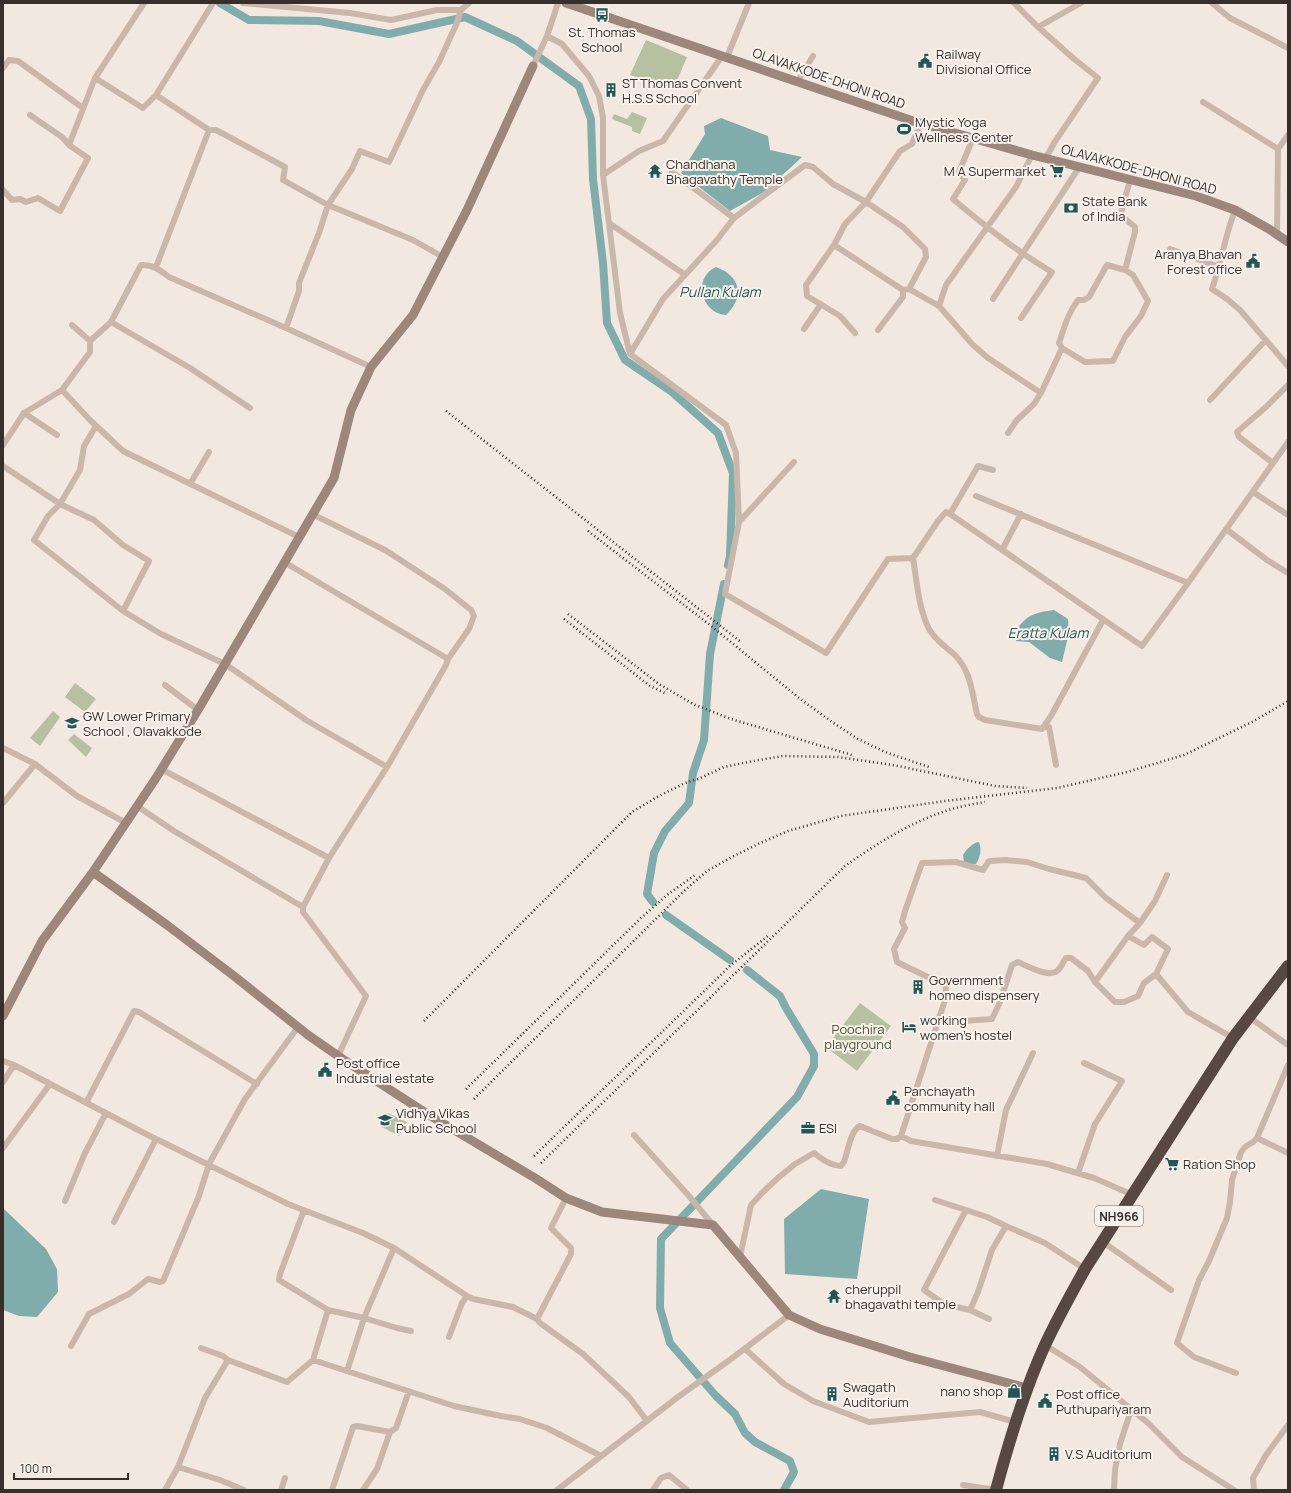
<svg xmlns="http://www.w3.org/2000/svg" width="1291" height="1493" font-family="Manrope,sans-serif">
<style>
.green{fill:#b7c0a0}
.water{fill:#80adac}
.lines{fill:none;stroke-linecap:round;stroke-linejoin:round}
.canal{stroke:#80adac;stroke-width:8}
.street{stroke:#c9b7ac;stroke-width:6}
.secondary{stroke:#9d877d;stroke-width:9}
.highway{stroke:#584842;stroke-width:12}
.rail{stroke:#382e2a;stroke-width:2.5;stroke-dasharray:1 3;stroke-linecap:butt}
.labels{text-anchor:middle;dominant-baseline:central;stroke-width:4;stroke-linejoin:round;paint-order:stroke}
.shield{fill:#f9f2ec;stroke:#726964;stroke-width:1}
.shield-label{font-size:12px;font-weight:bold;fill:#382e2a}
.poi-label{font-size:13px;fill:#382e2a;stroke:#f9f2ec;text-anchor:start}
.street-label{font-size:13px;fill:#382e2a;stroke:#f9f2ec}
.park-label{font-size:13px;fill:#49552f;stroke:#f9f2ec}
.water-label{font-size:14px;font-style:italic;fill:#225757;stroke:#f9f2ec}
</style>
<rect width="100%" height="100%" fill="#f2e8df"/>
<path class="green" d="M 646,40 L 687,57 L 673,90 L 630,75 Z
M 632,112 L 647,118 L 640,134 L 632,131 L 632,127 L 612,119 L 614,114 L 627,119 Z
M 75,683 L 96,699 L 85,712 L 65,697 Z
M 53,711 L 60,717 L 40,746 L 30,738 Z
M 74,734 L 92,748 L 86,757 L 68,740 Z
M 860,1003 L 891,1026 L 857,1071 L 826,1047 Z
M 388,1113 L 407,1122 L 399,1136 L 380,1126 Z"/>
<path class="water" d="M 721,118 L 768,136 L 770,150 L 802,157 L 764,192 L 730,211 L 681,173 L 705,134 L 704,126 Z
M 716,267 C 741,276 745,297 726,315 C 701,313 692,278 716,267 Z
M 1054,610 L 1068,619 L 1069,633 L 1062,662 L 1050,658 L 1029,642 L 1016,641 L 1015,632 C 1027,614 1034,613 1054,610 Z
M 979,842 C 982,849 980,858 976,864 L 968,864 L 964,862 L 963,855 C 967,849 972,843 979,842 Z
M 821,1189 L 869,1199 L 857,1279 L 785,1274 L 784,1219 Z
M 3,1208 L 46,1249 L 57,1269 L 58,1292 L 37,1317 L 19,1316 L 3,1310 Z"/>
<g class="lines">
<path class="canal" d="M 220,3 L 249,20 L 319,21 L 389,34 L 465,17 L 517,41 L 579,86 L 591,119 L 593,179 L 603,263 L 607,323 L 625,360 L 672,392 L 718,433 L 733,473 L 730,556 L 728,565
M 653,902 L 647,894 L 654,853 L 665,831 L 689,803 L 693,773 L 704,740 L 710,654 L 724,584
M 666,915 L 730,960
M 747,970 L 780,996 L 786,1008 L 814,1054 L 814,1066 L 797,1097 L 661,1239 L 660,1308 L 670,1343 L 716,1396 L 735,1414 L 745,1433 L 755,1442 L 790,1461 L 794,1472 L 784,1490"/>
<path class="street" d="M 243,3 L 350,13 L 391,20 L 437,10 L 461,10 L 469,3
M 1014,3 L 1038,27
M 1212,3 L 1230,18 L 1288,48
M 547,36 L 562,44 L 589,76 L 599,96 L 603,118 L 603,175 L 620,313 L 630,354 L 726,425 L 736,453 L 739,522 L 725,594 L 826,653 L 888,559 L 913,558
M 727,57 L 749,3
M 533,66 L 547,36 L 558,3
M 3,68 L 9,60 L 18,61 L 83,108
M 95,78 L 144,3
M 798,81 L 813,56
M 156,95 L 209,130 L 216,130 L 285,167 L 283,180 L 328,205 L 413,240 L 443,257
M 1203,102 L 1278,149
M 30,115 L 62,137 L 69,145
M 973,138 L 959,172 L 965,180 L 953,199 C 985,226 1016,251 1052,272 L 1021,318
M 1046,158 L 1054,143 L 1098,78 L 1073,58 L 1038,27 L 1081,3
M 672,172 L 734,218
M 603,175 L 639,151 L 663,141 L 722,56
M 3,190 L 12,200 L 20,199 L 26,202 L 38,198 L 60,211 L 88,158 L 69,145 L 95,78 L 143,108 L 156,95 L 213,3
M 1235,210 C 1225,236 1221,263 1212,289 L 1227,299 L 1240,310 L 1288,366
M 609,223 L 684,274
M 1277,235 L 1278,149 L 1288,135
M 834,245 L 806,285 L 807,296 L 840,316 L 855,333
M 1170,249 L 1219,267
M 156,267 L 209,130
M 1125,270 L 1107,265 L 1089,297 L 1084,300 L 1078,300 C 1068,313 1064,328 1059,343 L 1062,348 L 1085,362 L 1113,361 L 1125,337 L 1141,316 L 1148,301 L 1133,275 L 1125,270 L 1135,232 L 1135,227 L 1123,217 L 1121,213 L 1130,180
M 909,289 L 939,306 L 972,344 L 988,358 L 1041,393
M 993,299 L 1080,166
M 939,306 L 946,285 L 1016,187 L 1032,155
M 111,322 L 190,368 L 250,408
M 72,325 L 90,341 L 90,352 L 62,390 L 90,420 L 123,451 L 299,537
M 286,328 L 299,291 L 299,283 L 319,233 L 328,205 L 352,169 L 360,151 L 389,162 L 423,90 L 439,62 L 456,25 L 461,10
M 804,329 L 821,304
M 878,330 L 903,297 L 903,290
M 90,341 L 111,322 L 141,265 C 152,264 160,270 169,277 L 286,328 L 371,367
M 630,354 L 663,299 L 717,240 L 734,218 L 805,165 L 813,167 L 833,184 L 866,202 L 903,227 L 925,249 L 926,257 L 909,289 L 903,290 L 834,245 L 845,224 L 866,202 L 900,151 L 912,144 L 921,123
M 1210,400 L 1265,341
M 24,413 L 57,435
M 96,426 L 84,446 L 80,470 L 60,504 L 48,516 L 34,540 L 123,611
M 1008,433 L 1017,420 L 1034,404 L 1041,393 L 1062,348
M 3,445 L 24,413 L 62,390
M 1273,463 L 1239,437 L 1237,432 L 1266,407 L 1288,385
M 3,466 L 60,504 L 94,520 L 123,545 L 149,561 L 123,611 L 161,634 L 225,664 L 306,720 L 387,767
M 190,484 L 209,452
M 1253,492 L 1288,515
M 976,496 L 1188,583 L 1288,442
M 312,514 L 385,550 L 445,589 L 471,610 L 474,616 L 469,629 L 448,659 L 446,665 L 387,767 L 329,858 L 303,907 L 303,912 L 366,996 L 338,1056
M 950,514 L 978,466 L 993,470
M 739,522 L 794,462
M 1226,529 L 1267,560 L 1288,573
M 1002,550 L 1021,514
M 284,562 L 448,659
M 1103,620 L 1051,716 L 1042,729 L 985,720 L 979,717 L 977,714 C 972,692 971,672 955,655 C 946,647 935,640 929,629 C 918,607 917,581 913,558 L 938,521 L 946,512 L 950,514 L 1142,646 L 1188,583
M 165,685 L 198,710
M 1044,727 L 1049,727 L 1056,765
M 3,748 L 35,764 L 3,803
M 35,764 L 77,796 L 126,823
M 161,769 L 329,858
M 137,806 L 174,831 L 303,907
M 1140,923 L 1155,901 L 1167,875
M 1095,982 L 1128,936
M 1249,1017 L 1288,1045
M 937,1023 L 992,1019 L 1000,1002 L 1012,965 L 1018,962 C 1027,966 1048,978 1057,971 C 1061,968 1063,962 1066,958 L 1071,958 L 1088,971 L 1095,982 L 1115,1002 L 1124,1002 L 1138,996 L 1144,983 L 1156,974
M 3,1061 L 14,1065 L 144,1133 L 288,1204 L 363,1233 L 394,1248 L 364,1318 L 328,1310 L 313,1360 L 454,1406 L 501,1416 L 520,1419 L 547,1428 L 601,1456
M 3,1082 L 14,1065
M 86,1103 L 134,1011 L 139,1012 L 257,1084
M 634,1135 L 689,1196 L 713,1225
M 901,1136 L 945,1000 L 946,986 L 897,962 L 894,949 L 905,928 L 902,922 L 905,911 L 922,863 L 956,862 L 983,870 L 989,861 L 1006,860 L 1027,862 L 1049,869 L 1086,878 L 1106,898 L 1140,923 L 1128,936 L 1144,945 L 1152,937 L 1168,949 L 1156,974 L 1188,1012 L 1233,1038
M 1257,1138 L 1288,1153
M 3,1148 L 50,1084
M 997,1156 L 1006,1110 L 1033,1053
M 1078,1173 L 1095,1124 L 1122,1081 L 1084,1063
M 935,1200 L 966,1210
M 65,1201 L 85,1153 L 106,1113
M 304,1210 L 280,1274 L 279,1280 L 328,1310
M 114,1222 L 156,1139
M 1006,1226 L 987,1217 L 966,1210 L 924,1290 L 944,1304 L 970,1310 L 978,1292 L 992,1250 L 1006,1226 L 1045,1243 L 1085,1269
M 1103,1242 L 1171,1290
M 394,1248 L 467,1296 L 473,1299 L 513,1307 L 537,1319 L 540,1323 L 583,1354 L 629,1397 L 647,1421
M 740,1257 L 751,1205 L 763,1192 L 779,1177 L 795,1164 L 814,1153 C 822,1159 831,1166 841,1166 L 844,1162 C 848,1152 850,1131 860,1126 L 892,1139 L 897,1139 L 901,1136 L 911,1141 L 1047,1164 L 1094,1178 L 1133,1195
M 970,1310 L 989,1319
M 537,1319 L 571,1254 L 571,1248 L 551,1228 L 566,1198
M 449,1337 L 462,1303 L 467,1296
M 1045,1345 L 1080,1367 L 1148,1423 L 1182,1457 L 1234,1490
M 71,1346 L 89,1314 L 129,1294 L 148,1279 L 160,1282 L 163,1281 L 199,1196 L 209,1164 L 245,1099 L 298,1027
M 201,1348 L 223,1356 L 228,1360 L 287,1382 L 313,1360
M 745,1349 L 784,1384 L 813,1401 L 869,1422 L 980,1412 L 1015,1422
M 347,1371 L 364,1318 L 397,1328 L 411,1331
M 1236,1373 L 1194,1357 L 1177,1343 L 1199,1280 L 1209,1261 L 1227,1218 L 1230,1202 L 1232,1180 L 1241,1152 L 1245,1147 L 1253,1142 L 1257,1138 L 1288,1065
M 178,1467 L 220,1480 L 244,1490
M 963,1485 L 996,1490
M 165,1490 L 178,1467 L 205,1398 L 228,1360
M 281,1490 L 285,1478
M 332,1490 L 353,1427 L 357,1426 L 390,1432 L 396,1428 L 409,1391
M 363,1490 L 377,1469 L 390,1432
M 557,1490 L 678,1397 L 731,1359 L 789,1315
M 653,1490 L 661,1478 L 669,1475 L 687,1490
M 1114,1490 L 1115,1470 L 1120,1444 L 1131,1410
M 1254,1490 L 1253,1478 L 1266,1455 L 1288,1425"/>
<path class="secondary" d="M 566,3 L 916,122 L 1032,155 L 1196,196 L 1235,210 L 1269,229 L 1288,242
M 93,872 L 156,778 L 198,710 L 334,478 L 351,410 L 371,367 L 413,315 L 467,210 L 533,66
M 3,1016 L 42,941 L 93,872 L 167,925 L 234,976 L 308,1035 L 344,1060 L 429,1115 L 535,1178 L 566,1198 L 602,1212 L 713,1225 L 789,1315 L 820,1329 L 910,1357 L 1027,1388"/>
<path class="highway" d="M 996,1490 C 1009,1441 1024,1391 1045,1345 C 1057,1319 1071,1294 1085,1269 L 1233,1038 L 1288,966"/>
<path class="rail" d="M 446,411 L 741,642
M 588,531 L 710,625 L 799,698 L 832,722 L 858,739 L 885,752 L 929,767
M 568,614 L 659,684 L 693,704 L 731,719 L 852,755
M 564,619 L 650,686 L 665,693
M 424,1021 L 632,812 L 659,796 L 685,783 L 698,779 L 724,767 L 753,761 L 783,756 L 838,757 L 893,765 L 995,786 L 1027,788
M 466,1089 L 641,918 L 667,895 L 695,875
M 474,1099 L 684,891 L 707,871 L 728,859 L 758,844 L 788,831 L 841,816 L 945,801 L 1057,788 L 1127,772 L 1184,755 L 1252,722 L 1288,701
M 534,1156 L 730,966 L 769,935
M 541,1163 L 845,866 C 876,844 914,820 952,809 C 962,806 974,804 985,802"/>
</g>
<defs>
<symbol id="bus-bare" viewBox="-9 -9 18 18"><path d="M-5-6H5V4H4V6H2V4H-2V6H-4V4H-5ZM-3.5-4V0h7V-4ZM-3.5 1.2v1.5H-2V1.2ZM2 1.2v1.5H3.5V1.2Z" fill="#225757" stroke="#f9f2ec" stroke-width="2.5" paint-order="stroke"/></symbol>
<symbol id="civic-bare" viewBox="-9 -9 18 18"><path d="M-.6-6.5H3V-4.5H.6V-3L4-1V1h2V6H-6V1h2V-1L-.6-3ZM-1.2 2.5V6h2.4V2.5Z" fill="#225757" stroke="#f9f2ec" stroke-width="2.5" paint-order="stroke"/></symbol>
<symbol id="building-bare" viewBox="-9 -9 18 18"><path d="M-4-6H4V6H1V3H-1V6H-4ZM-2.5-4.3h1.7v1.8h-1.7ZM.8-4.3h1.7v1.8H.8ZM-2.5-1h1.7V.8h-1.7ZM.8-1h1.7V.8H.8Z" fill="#225757" stroke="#f9f2ec" stroke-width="2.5" paint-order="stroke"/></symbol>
<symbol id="stadium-bare" viewBox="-9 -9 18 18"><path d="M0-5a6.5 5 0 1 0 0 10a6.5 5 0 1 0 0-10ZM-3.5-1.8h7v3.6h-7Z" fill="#225757" stroke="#f9f2ec" stroke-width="2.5" paint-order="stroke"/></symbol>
<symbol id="temple-bare" viewBox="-9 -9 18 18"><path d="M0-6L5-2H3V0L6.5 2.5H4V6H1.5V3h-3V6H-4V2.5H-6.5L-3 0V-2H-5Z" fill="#225757" stroke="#f9f2ec" stroke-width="2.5" paint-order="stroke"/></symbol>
<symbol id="supermarket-bare" viewBox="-9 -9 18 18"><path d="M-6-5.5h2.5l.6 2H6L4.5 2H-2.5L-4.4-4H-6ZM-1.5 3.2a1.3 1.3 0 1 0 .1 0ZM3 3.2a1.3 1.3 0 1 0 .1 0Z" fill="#225757" stroke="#f9f2ec" stroke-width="2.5" paint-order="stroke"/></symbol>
<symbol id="bank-bare" viewBox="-9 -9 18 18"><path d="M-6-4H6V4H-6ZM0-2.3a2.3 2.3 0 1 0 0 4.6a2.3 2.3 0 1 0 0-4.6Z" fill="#225757" stroke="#f9f2ec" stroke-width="2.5" paint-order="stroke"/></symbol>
<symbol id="school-bare" viewBox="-9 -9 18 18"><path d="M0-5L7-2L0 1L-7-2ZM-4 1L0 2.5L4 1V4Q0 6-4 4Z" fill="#225757" stroke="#f9f2ec" stroke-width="2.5" paint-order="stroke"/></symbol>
<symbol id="hotel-bare" viewBox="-9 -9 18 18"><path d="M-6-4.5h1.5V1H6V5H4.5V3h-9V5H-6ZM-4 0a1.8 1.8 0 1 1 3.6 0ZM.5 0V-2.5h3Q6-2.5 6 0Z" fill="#225757" stroke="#f9f2ec" stroke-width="2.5" paint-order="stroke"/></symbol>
<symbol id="office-bare" viewBox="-9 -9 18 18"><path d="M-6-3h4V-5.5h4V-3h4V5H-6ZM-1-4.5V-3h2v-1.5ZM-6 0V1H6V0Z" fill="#225757" stroke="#f9f2ec" stroke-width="2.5" paint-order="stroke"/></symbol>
<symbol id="shop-bare" viewBox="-9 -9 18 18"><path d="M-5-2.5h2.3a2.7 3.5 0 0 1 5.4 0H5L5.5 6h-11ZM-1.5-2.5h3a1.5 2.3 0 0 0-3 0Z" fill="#225757" stroke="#f9f2ec" stroke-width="2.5" paint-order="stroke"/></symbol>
</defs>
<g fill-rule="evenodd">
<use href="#bus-bare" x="592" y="5" width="20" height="20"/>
<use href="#civic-bare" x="915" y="51" width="20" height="20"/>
<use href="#building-bare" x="601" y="80" width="20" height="20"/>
<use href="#stadium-bare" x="894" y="119" width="20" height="20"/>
<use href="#temple-bare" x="645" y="161" width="20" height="20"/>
<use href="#supermarket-bare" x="1047" y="161" width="20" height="20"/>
<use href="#bank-bare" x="1061" y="198" width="20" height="20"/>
<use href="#civic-bare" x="1243" y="251" width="20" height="20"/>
<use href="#school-bare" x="62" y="713" width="20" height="20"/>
<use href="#building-bare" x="908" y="977" width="20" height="20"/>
<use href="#hotel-bare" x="899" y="1017" width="20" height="20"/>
<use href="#civic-bare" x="315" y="1060" width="20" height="20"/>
<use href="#civic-bare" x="883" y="1088" width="20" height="20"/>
<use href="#school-bare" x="375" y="1110" width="20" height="20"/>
<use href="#office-bare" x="798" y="1118" width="20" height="20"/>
<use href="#supermarket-bare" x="1162" y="1154" width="20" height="20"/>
<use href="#temple-bare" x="824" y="1286" width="20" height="20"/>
<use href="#shop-bare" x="1004" y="1381" width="20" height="20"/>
<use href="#building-bare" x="822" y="1384" width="20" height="20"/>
<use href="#civic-bare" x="1035" y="1391" width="20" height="20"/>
<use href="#building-bare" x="1044" y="1444" width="20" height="20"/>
</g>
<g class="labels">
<rect class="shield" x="1095" y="1206" width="48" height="20" rx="3"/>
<g class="shield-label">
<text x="1119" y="1216">NH966</text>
</g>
<g class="poi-label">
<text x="602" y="32" text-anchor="middle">St. Thomas<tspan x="602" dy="15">School</tspan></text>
<text x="936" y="54">Railway<tspan x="936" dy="15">Divisional Office</tspan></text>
<text x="622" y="83">ST Thomas Convent<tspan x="622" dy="15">H.S.S School</tspan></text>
<text x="915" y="122">Mystic Yoga<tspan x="915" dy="15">Wellness Center</tspan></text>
<text x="666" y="164">Chandhana<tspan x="666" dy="15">Bhagavathy Temple</tspan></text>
<text x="1046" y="171" text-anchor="end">M A Supermarket</text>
<text x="1082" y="201">State Bank<tspan x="1082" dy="15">of India</tspan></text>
<text x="1242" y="254" text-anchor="end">Aranya Bhavan<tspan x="1242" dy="15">Forest office</tspan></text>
<text x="83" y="716">GW Lower Primary<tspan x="83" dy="15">School , Olavakkode</tspan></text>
<text x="929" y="980">Government<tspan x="929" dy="15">homeo dispensery</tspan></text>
<text x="920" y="1020">working<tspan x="920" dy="15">women's hostel</tspan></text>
<text x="336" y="1063">Post office<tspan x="336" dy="15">Industrial estate</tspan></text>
<text x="904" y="1091">Panchayath<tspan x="904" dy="15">community hall</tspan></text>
<text x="396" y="1113">Vidhya Vikas<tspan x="396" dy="15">Public School</tspan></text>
<text x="819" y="1128">ESI</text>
<text x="1183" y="1164">Ration Shop</text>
<text x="845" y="1289">cheruppil<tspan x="845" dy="15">bhagavathi temple</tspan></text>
<text x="843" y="1387">Swagath<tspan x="843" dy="15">Auditorium</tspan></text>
<text x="1003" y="1391" text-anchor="end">nano shop</text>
<text x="1056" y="1394">Post office<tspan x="1056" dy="15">Puthupariyaram</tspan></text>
<text x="1065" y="1454">V.S Auditorium</text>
</g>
<g class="street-label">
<text transform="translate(829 78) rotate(19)">OLAVAKKODE-DHONI ROAD</text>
<text transform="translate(1139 169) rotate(15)">OLAVAKKODE-DHONI ROAD</text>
</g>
<g class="park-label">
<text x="858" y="1029">Poochira<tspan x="858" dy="15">playground</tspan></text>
</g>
<g class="water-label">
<text x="720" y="291">Pullan Kulam</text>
<text x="1048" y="632">Eratta Kulam</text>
</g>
</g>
<rect width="1291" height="1493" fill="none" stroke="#382e2a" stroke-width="8"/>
<path d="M14 1473v6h114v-6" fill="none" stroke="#382e2a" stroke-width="2"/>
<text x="20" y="1473" font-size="12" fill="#382e2a" stroke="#f9f2ec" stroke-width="3" paint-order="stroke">100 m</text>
</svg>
